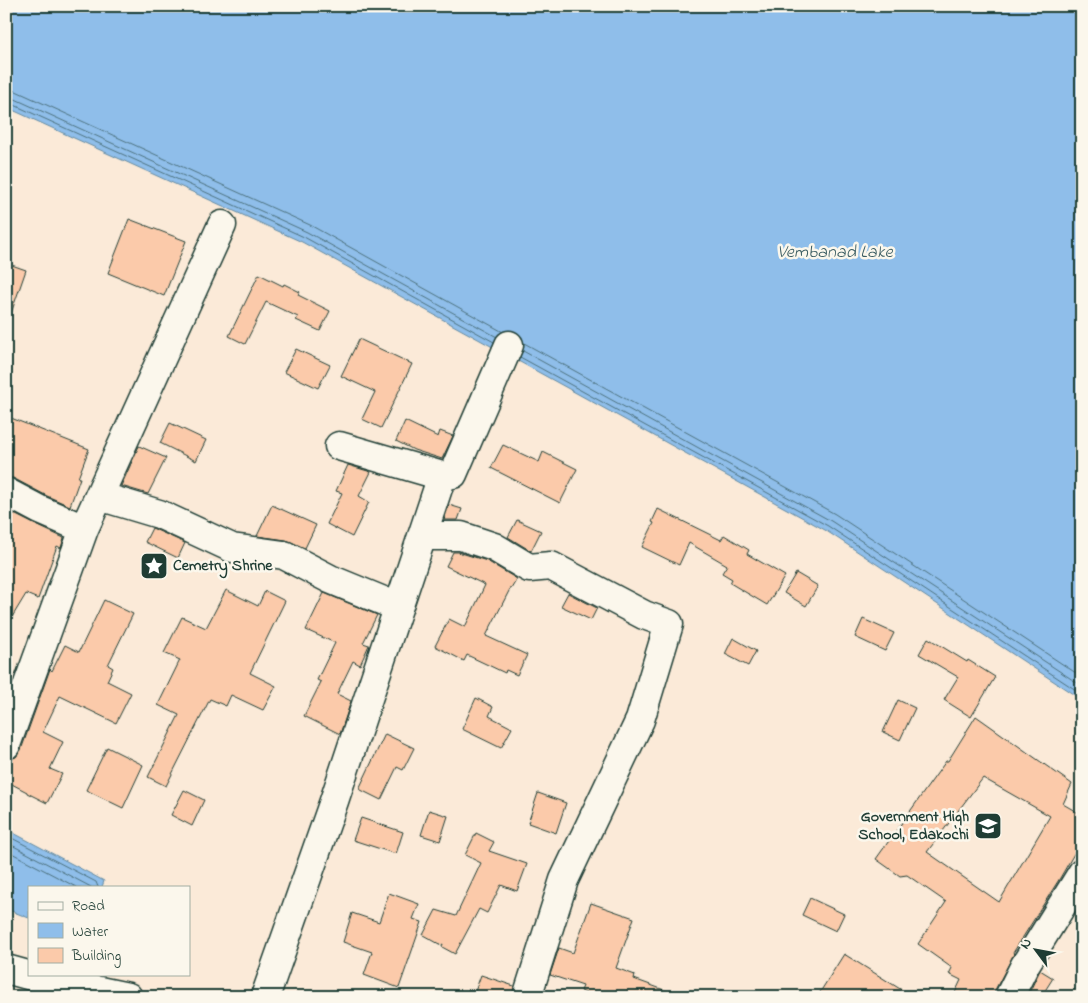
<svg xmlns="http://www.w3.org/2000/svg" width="1088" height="1003" font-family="'Indie Flower',sans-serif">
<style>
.water{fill:#8fbeea;stroke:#628aa1}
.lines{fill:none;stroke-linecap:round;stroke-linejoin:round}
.shore{stroke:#4c717d;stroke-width:1}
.building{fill:#fbcaaa;stroke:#1f3d34;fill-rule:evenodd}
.minor-casing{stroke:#1f3d34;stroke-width:31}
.primary-casing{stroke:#1f3d34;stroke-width:31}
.minor{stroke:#fbf7ec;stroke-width:28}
.primary{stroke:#fbf7ec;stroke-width:28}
.labels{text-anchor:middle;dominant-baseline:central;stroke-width:5;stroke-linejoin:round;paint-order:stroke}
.poi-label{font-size:16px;font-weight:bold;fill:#1f3d34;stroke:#fbf7ec;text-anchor:start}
.water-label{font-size:18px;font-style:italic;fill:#3b5d62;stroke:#fbf7ec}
</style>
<rect width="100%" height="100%" fill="#fbead8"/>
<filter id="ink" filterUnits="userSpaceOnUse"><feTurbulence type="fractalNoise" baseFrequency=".02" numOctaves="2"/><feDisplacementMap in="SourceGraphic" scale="10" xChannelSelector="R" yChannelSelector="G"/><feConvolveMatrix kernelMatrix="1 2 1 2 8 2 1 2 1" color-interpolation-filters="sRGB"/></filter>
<g filter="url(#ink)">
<path class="water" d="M 6,6 L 1082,6 L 1082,700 L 825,530 L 302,242 L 6,107 Z
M 6,829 L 104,881 L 102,887 L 29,887 L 29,918 L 6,909 Z"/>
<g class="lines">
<path class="shore" d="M 6,89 L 16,91 L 310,225 L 503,332
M 6,97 L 13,98 L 307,232 L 497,337
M 6,103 L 10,103 L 304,237 L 494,342
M 524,343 L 835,514 L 1082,677
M 523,351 L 831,521 L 1082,686
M 520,357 L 828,526 L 1082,694
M 6,835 L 96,882 L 98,887
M 6,842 L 91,887
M 6,850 L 76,887"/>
</g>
<path class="building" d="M 129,219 L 186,241 L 164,296 L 108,273 Z
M 6,263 L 26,270 L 9,319 L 6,318 Z
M 259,274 L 283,286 L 284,284 L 300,292 L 298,295 L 330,311 L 320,331 L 296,320 L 298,317 L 266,302 L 245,344 L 229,336 Z
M 359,339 L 412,364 L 381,428 L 362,419 L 375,392 L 341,376 Z
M 296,349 L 330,365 L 318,388 L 284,372 Z
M 6,416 L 89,449 L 78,478 L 80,478 L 70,506 L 47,496 L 13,478 L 6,477 Z
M 405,421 L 438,437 L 440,431 L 453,436 L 442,459 L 414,450 L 396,441 Z
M 170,423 L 206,440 L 196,461 L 160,443 Z
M 503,445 L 539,462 L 543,452 L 577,469 L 560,503 L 491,468 Z
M 139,446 L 166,458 L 148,494 L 121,486 Z
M 348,465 L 371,472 L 359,496 L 369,502 L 352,537 L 327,524 L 342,493 L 336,491 Z
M 272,505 L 316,525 L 305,548 L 286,540 L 257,536 Z
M 449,505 L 462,509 L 458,520 L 444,520 Z
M 658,509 L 721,540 L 724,535 L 749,550 L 747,554 L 785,576 L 767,605 L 730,583 L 732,579 L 722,573 L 727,565 L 689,543 L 679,565 L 642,547 L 654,523 L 652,522 Z
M 6,510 L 34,524 L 64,538 L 61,548 L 57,546 L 38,599 L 26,594 L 6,627 Z
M 517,520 L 541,531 L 531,551 L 508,537 Z
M 152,528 L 185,543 L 178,558 L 145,542 Z
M 453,552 L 458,552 L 487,561 L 517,579 L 511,589 L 510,589 L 486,636 L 527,655 L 517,675 L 506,670 L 505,673 L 467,655 L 464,661 L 435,646 L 449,619 L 465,627 L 485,585 L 446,566 Z
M 796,573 L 818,586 L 806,606 L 784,593 Z
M 226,590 L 258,606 L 265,591 L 285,601 L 250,673 L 276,686 L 263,710 L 231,695 L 226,706 L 210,699 L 166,786 L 148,777 L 179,715 L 158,705 L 180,660 L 164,653 L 182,617 L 206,628 Z
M 324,593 L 377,615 L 363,643 L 369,645 L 360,665 L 353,661 L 337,694 L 351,701 L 340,734 L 304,716 L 321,682 L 317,680 L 335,643 L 306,630 Z
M 568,593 L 597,608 L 591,620 L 561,606 Z
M 104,600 L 133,614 L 108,665 L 113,668 L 107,681 L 131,693 L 116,723 L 60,696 L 43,732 L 63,742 L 50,769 L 62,774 L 47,803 L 27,793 L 27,792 L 6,781 L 6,762 L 7,760 L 16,757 L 21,750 L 50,669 L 52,671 L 65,645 L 79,652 Z
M 863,619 L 894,633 L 885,651 L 855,637 Z
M 733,638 L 756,651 L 748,666 L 725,654 Z
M 928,638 L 967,662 L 968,660 L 995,677 L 971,717 L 944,700 L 958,677 L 919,654 Z
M 476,698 L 493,707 L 489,716 L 512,728 L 501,748 L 462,729 Z
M 898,700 L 915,708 L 900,740 L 883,732 Z
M 976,716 L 1072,784 L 1063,804 L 1082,815 L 1082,840 L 1060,878 L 1013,953 L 1014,954 L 995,990 L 994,997 L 953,997 L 961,980 L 949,974 L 952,968 L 918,944 L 946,902 L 907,875 L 900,876 L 876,859 L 946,761 L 948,761 ZM 983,778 L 1050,816 L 999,902 L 927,852 Z
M 385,734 L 414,748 L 403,770 L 397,767 L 381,800 L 359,789 Z
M 107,747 L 143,765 L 123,808 L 86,790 Z
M 184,790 L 204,800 L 192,826 L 171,815 Z
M 538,793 L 566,803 L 556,833 L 528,823 Z
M 429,810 L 448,816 L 440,841 L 421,835 Z
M 361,818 L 403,832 L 396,854 L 353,840 Z
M 476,833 L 494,842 L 489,851 L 527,864 L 517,891 L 501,885 L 487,913 L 479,909 L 455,954 L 442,947 L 443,944 L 441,945 L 423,935 L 436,910 L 456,916 L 481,863 L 465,855 Z
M 389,893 L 419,904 L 413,919 L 422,922 L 399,988 L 364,975 L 372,952 L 343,942 L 352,913 L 379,922 Z
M 810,898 L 844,914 L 836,931 L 802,915 Z
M 591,903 L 634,918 L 616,968 L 635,975 L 634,979 L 675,994 L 675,997 L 597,997 L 581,991 L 583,986 L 550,975 L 559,948 L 573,953 Z
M 844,954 L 913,997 L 817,997 Z
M 1040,970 L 1053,978 L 1041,997 L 1027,997 Z
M 481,975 L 514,986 L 512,997 L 473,997 Z"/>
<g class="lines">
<defs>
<path id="minor" d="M 442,476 L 453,474 L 509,345
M 6,492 L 40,510 L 84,529
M 99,496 L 159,514 L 232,548 L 284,555 L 330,579 L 398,607
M 422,536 L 461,536 L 494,547 L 529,568 L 551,566 L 644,615 L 669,624 L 640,720 L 564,880 L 527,997
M 6,745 L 84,529 L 222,225
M 265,997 L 334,801 L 442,476 L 339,446
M 1009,997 L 1025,965 L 1082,873"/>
<path id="primary" d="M 6,969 L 42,979 L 128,997"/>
</defs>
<use href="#minor" class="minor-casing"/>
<use href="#primary" class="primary-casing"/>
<use href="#minor" class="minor"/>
<use href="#primary" class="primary"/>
</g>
</g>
<defs>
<symbol id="sight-square" viewBox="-11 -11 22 22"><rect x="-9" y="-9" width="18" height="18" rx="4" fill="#1f3d34" stroke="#fbf7ec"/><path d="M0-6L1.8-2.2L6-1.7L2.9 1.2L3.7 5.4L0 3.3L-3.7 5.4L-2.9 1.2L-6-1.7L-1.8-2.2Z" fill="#fff"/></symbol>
<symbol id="school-square" viewBox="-11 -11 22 22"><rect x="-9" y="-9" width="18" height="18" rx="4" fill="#1f3d34" stroke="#fbf7ec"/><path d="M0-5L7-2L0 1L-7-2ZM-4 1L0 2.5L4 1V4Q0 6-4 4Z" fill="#fff"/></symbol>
</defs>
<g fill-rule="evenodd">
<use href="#sight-square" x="138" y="550" width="32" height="32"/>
<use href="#school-square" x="972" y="810" width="32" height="32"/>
</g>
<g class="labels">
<g class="poi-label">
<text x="173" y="566">Cemetry Shrine</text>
<text x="969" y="817" text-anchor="end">Government High<tspan x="969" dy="18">School, Edakochi</tspan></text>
</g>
<g class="water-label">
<text x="835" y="253">Vembanad Lake</text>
</g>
</g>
<rect width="1088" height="1003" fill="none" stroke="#fbf7ec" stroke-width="25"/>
<rect x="12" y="12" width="1063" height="978" fill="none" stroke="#1f3d34" stroke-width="2" filter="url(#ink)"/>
<rect x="28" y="886" width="162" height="90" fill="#fbf7ec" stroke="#a3ada2"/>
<rect x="38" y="902" width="25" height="8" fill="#fbf7ec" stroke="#a3ada2"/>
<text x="72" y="910" font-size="15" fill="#1f3d34">Road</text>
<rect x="38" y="923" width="25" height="15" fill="#8fbeea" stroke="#a3ada2"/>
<text x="72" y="936" font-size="15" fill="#1f3d34">Water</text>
<rect x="38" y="948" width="25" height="15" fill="#fbcaaa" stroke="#a3ada2"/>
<text x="72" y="960" font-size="15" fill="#1f3d34">Building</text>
<g transform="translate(1036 950) rotate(302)" stroke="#fbf7ec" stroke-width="4" paint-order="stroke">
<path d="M0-4L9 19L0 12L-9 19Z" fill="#1f3d34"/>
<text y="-8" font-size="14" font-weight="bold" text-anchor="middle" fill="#1f3d34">N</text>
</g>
</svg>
